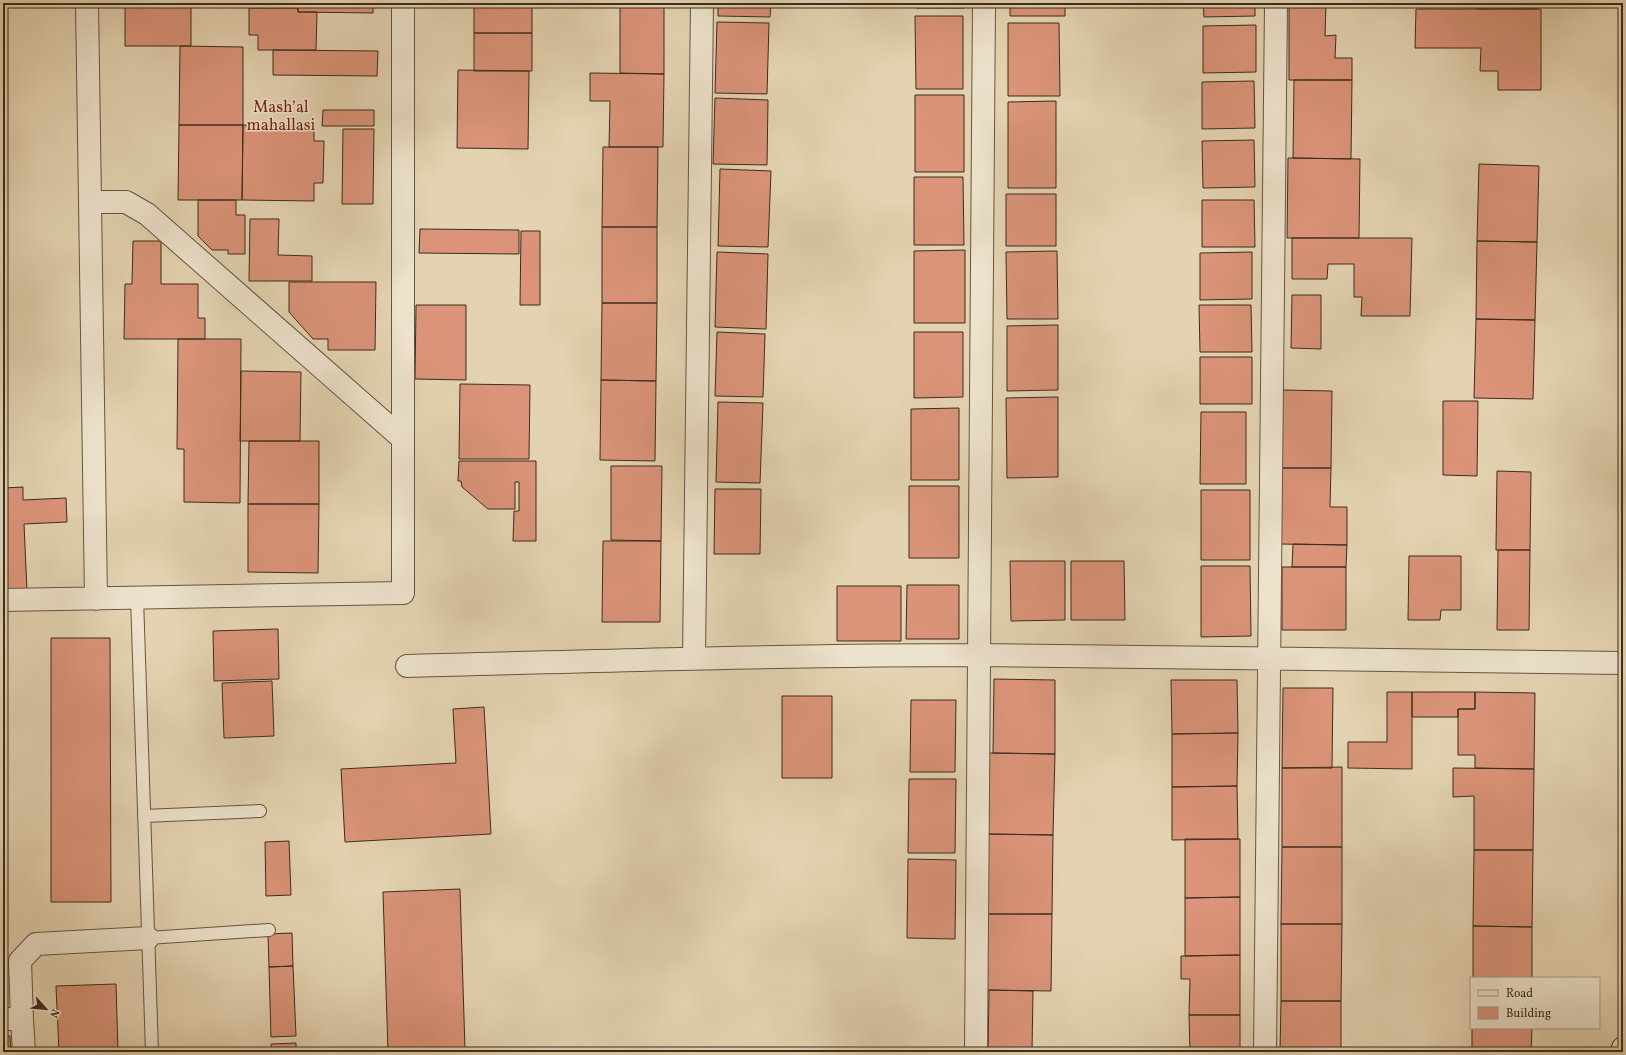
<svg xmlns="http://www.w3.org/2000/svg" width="1626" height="1055" font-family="Vollkorn,serif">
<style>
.building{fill:#db9479;stroke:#3a2d1f}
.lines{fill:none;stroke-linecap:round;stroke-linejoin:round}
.service-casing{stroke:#645644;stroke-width:14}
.minor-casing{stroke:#645644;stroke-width:24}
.secondary-casing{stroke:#3a2d1f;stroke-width:24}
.service{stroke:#ede2cc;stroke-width:12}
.minor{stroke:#ede2cc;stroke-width:22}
.secondary{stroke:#ede2cc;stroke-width:22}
.labels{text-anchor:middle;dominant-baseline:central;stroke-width:3;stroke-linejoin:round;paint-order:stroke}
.neighbourhood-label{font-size:16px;fill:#7a1f14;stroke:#ede2cc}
</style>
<rect width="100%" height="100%" fill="#e4d3b1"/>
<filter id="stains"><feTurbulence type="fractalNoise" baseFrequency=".005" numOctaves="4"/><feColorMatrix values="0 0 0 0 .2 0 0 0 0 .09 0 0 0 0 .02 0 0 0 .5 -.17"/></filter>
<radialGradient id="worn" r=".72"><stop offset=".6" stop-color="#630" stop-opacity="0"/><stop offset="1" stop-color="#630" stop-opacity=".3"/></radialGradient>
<path class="building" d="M 125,3 L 191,4 L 191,46 L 125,46 Z
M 298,3 L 373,3 L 373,13 L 298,12 Z
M 474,3 L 532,3 L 532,33 L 474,33 Z
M 620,3 L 664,3 L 664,74 L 620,73 Z
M 718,3 L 771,3 L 770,17 L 718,16 Z
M 916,3 L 964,3 L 964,8 L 916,8 Z
M 1010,3 L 1065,3 L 1065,16 L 1010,16 Z
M 1203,3 L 1255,3 L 1255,16 L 1204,17 Z
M 1289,3 L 1326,3 L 1325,36 L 1336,35 L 1335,58 L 1352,58 L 1352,80 L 1289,80 Z
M 1477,3 L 1538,3 L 1537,9 L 1477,9 Z
M 249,8 L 298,8 L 298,12 L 317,12 L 316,50 L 258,50 L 258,35 L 249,35 Z
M 1416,9 L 1541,9 L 1541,90 L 1498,90 L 1498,71 L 1480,71 L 1481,48 L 1415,48 Z
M 915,16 L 963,16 L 963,89 L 916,89 Z
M 717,22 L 769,23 L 767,94 L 715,93 Z
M 1008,23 L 1059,23 L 1060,96 L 1008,96 Z
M 1256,25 L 1256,72 L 1203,73 L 1203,26 Z
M 474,33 L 532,33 L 532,71 L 474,71 Z
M 180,46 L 243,47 L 243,125 L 179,125 Z
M 273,50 L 378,51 L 377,76 L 273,75 Z
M 458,70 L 529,71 L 528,149 L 457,148 Z
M 590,73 L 664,74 L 663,147 L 609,147 L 610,101 L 590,101 Z
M 1294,80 L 1352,80 L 1351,159 L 1293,158 Z
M 1254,81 L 1255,128 L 1202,129 L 1202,82 Z
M 915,95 L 964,95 L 964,172 L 915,172 Z
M 715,98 L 768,100 L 767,165 L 713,164 Z
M 1056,101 L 1056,188 L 1008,188 L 1008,102 Z
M 323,110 L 374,110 L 374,126 L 322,126 Z
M 179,125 L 243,125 L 242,200 L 178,200 Z
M 243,125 L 314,126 L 314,141 L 324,141 L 323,183 L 314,183 L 314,201 L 242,200 Z
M 343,129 L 374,129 L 373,204 L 342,204 Z
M 1254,140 L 1255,187 L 1203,188 L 1202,141 Z
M 603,147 L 658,147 L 657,227 L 602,227 Z
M 1288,158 L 1360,159 L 1359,238 L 1287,238 Z
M 1479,164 L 1539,166 L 1537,242 L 1477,241 Z
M 720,169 L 771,171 L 768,247 L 718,246 Z
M 914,177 L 963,177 L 964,245 L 914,245 Z
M 1006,194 L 1056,194 L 1056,246 L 1006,246 Z
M 198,200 L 236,200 L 236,215 L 245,215 L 245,254 L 228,254 L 228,250 L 212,250 L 198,236 Z
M 1202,200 L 1254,200 L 1255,247 L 1202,247 Z
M 250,219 L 279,219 L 278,255 L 312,256 L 312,281 L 249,281 Z
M 602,227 L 657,227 L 657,303 L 602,303 Z
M 420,229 L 519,230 L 519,254 L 419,253 Z
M 521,231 L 540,231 L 540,305 L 520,305 Z
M 1292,238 L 1412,238 L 1410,316 L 1361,316 L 1362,297 L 1354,297 L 1354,264 L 1328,264 L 1327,279 L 1292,279 Z
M 133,241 L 161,241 L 161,284 L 198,284 L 198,318 L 205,318 L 205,339 L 124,339 L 125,284 L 132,284 Z
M 1477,241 L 1537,242 L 1535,320 L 1476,319 Z
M 965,250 L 965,323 L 914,323 L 914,251 Z
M 1057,251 L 1058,319 L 1007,319 L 1006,252 Z
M 717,252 L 768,254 L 766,329 L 715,327 Z
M 1252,252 L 1252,299 L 1200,300 L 1200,253 Z
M 289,282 L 376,282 L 375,350 L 328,350 L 328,339 L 313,339 L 289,312 Z
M 1292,295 L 1321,295 L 1321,349 L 1291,348 Z
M 602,303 L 657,303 L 656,381 L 601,380 Z
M 416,305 L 466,305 L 466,380 L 415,379 Z
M 1199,305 L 1251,305 L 1252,352 L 1200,352 Z
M 1476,319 L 1535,320 L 1533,399 L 1474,398 Z
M 1058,325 L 1058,390 L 1007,391 L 1007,326 Z
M 717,332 L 765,334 L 763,397 L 715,396 Z
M 914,332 L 963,332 L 963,397 L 914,398 Z
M 178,339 L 241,339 L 240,503 L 184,502 L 184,449 L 177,449 Z
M 1200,357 L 1252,357 L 1252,404 L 1200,404 Z
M 241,371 L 301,372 L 300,441 L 240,441 Z
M 601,380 L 656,381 L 655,461 L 600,460 Z
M 460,384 L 530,385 L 529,459 L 459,459 Z
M 1281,390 L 1332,391 L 1331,468 L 1280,468 Z
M 1058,397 L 1058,477 L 1007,478 L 1006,398 Z
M 1443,401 L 1478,401 L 1477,476 L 1443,475 Z
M 718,402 L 763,403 L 760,483 L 716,482 Z
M 959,408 L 959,480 L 911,480 L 911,409 Z
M 1201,412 L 1246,412 L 1246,484 L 1200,484 Z
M 249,441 L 319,441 L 319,504 L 248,504 Z
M 459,461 L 536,461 L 536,541 L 513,541 L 514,511 L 519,511 L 519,482 L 515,482 L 515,509 L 488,509 L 462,487 L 461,481 L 458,481 Z
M 611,466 L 662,466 L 661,541 L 611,540 Z
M 1280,468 L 1331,468 L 1330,507 L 1347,507 L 1347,545 L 1279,544 Z
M 1497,471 L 1531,472 L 1530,550 L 1496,550 Z
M 909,486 L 959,486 L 959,558 L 909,558 Z
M 23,487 L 23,500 L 66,498 L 67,522 L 24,524 L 27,591 L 3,592 L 3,488 Z
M 715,489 L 761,489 L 760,554 L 714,554 Z
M 1201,490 L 1250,490 L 1250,560 L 1201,560 Z
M 248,504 L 319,504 L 318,573 L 248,572 Z
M 603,541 L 661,541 L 660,622 L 602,622 Z
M 1293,544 L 1347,545 L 1346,567 L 1292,567 Z
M 1498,550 L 1530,550 L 1529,630 L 1497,630 Z
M 1409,556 L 1461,556 L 1461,610 L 1441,610 L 1440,620 L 1408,620 Z
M 1010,561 L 1065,561 L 1065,620 L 1011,621 Z
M 1071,561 L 1124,561 L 1125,620 L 1071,620 Z
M 1201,566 L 1250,566 L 1251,636 L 1201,637 Z
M 1282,567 L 1346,567 L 1346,630 L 1282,630 Z
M 907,585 L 959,585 L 959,639 L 906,639 Z
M 837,586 L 901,586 L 901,641 L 837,641 Z
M 278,629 L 279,679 L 214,681 L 213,631 Z
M 51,638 L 110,638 L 111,902 L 51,902 Z
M 994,679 L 1055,680 L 1055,754 L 993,753 Z
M 1171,680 L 1237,680 L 1238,733 L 1172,734 Z
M 272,681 L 274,736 L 224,738 L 222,683 Z
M 1283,688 L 1333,688 L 1332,768 L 1282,768 Z
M 1387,692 L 1412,692 L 1412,769 L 1348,768 L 1348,742 L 1387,742 Z
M 1412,692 L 1475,692 L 1475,709 L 1458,709 L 1458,717 L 1412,717 Z
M 1475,692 L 1535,693 L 1534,769 L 1475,768 L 1475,755 L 1458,755 L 1458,709 L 1475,709 Z
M 782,696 L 832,696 L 832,778 L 782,778 Z
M 911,700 L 956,700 L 955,772 L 910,772 Z
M 484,707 L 491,834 L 345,842 L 341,769 L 456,763 L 453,709 Z
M 1238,733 L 1237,786 L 1172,787 L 1172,734 Z
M 989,753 L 1055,754 L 1053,835 L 988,834 Z
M 1342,767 L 1342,847 L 1282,847 L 1282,768 Z
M 1453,768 L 1534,769 L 1533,850 L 1474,850 L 1474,796 L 1453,797 Z
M 909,779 L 956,779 L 955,853 L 908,853 Z
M 1237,786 L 1238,839 L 1172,840 L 1172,787 Z
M 988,834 L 1053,835 L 1052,914 L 987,914 Z
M 1185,839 L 1240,839 L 1240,897 L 1185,898 Z
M 289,841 L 291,895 L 266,896 L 265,842 Z
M 1282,847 L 1342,847 L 1342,924 L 1281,924 Z
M 1474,850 L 1533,850 L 1532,927 L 1473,926 Z
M 908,859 L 956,860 L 955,939 L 907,938 Z
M 460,889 L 465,1050 L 483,1049 L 483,1052 L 388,1052 L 383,892 Z
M 1240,897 L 1240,955 L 1185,956 L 1185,898 Z
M 987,914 L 1052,914 L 1051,991 L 986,990 Z
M 1281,924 L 1342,924 L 1341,1001 L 1281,1001 Z
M 1473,926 L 1532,927 L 1532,978 L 1473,978 Z
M 292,933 L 293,966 L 269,967 L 268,934 Z
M 1240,955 L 1240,1015 L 1189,1015 L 1190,979 L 1181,979 L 1181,956 Z
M 293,966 L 296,1036 L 271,1037 L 269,967 Z
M 116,984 L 118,1052 L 59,1052 L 56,986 Z
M 989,990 L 1033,991 L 1032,1052 L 988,1052 Z
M 1281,1001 L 1341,1001 L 1341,1052 L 1280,1052 Z
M 1189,1015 L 1240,1015 L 1240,1052 L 1190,1052 Z
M 1472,1028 L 1532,1028 L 1531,1052 L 1472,1052 Z
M 3,1036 L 10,1036 L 11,1052 L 3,1052 Z
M 296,1043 L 296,1052 L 272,1052 L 271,1044 Z"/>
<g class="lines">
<defs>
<path id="service" d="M 137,598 L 152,1052
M 144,816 L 260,811
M 148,938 L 269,930"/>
<path id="minor" d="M 87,3 L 96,599
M 90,202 L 126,202 L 147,214 L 403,439
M 3,600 L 403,593 L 403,3
M 694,658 L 702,3
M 407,666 C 599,661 790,655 982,655 C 1195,656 1409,659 1623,663
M 3,1019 L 22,1019 L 20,961 L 36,944 L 148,938
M 22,1019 L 24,1052
M 976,1052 L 984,3
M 1265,1052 L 1276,3"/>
<path id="secondary" d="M 1622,1052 L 1623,1048"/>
</defs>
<use href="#service" class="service-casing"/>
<use href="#minor" class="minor-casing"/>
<use href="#secondary" class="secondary-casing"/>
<use href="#service" class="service"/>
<use href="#minor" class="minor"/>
<use href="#secondary" class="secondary"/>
</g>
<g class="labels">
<g class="neighbourhood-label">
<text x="281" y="108">Mashʼal<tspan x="281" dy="18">mahallasi</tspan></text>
</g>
</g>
<rect width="1626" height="1055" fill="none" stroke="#e4d3b1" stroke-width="16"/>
<rect x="4" y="4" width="1618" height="1047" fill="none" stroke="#3a2d1f" stroke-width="2"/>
<rect x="8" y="8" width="1610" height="1039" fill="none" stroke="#3a2d1f"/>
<rect x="1470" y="977" width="130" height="52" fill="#ede2cc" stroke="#a59a87"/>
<rect x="1478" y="990" width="20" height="6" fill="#ede2cc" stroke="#a59a87"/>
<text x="1506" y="997" font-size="12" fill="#3a2d1f">Road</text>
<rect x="1478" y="1007" width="20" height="12" fill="#db9479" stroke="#a59a87"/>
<text x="1506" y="1017" font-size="12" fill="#3a2d1f">Building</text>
<g transform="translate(46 1009) rotate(117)" stroke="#ede2cc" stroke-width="3" paint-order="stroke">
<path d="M0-3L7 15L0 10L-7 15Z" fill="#3a2d1f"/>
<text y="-6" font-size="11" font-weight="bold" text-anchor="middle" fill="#3a2d1f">N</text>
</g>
<rect width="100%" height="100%" filter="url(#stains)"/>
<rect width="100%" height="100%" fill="url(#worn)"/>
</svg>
